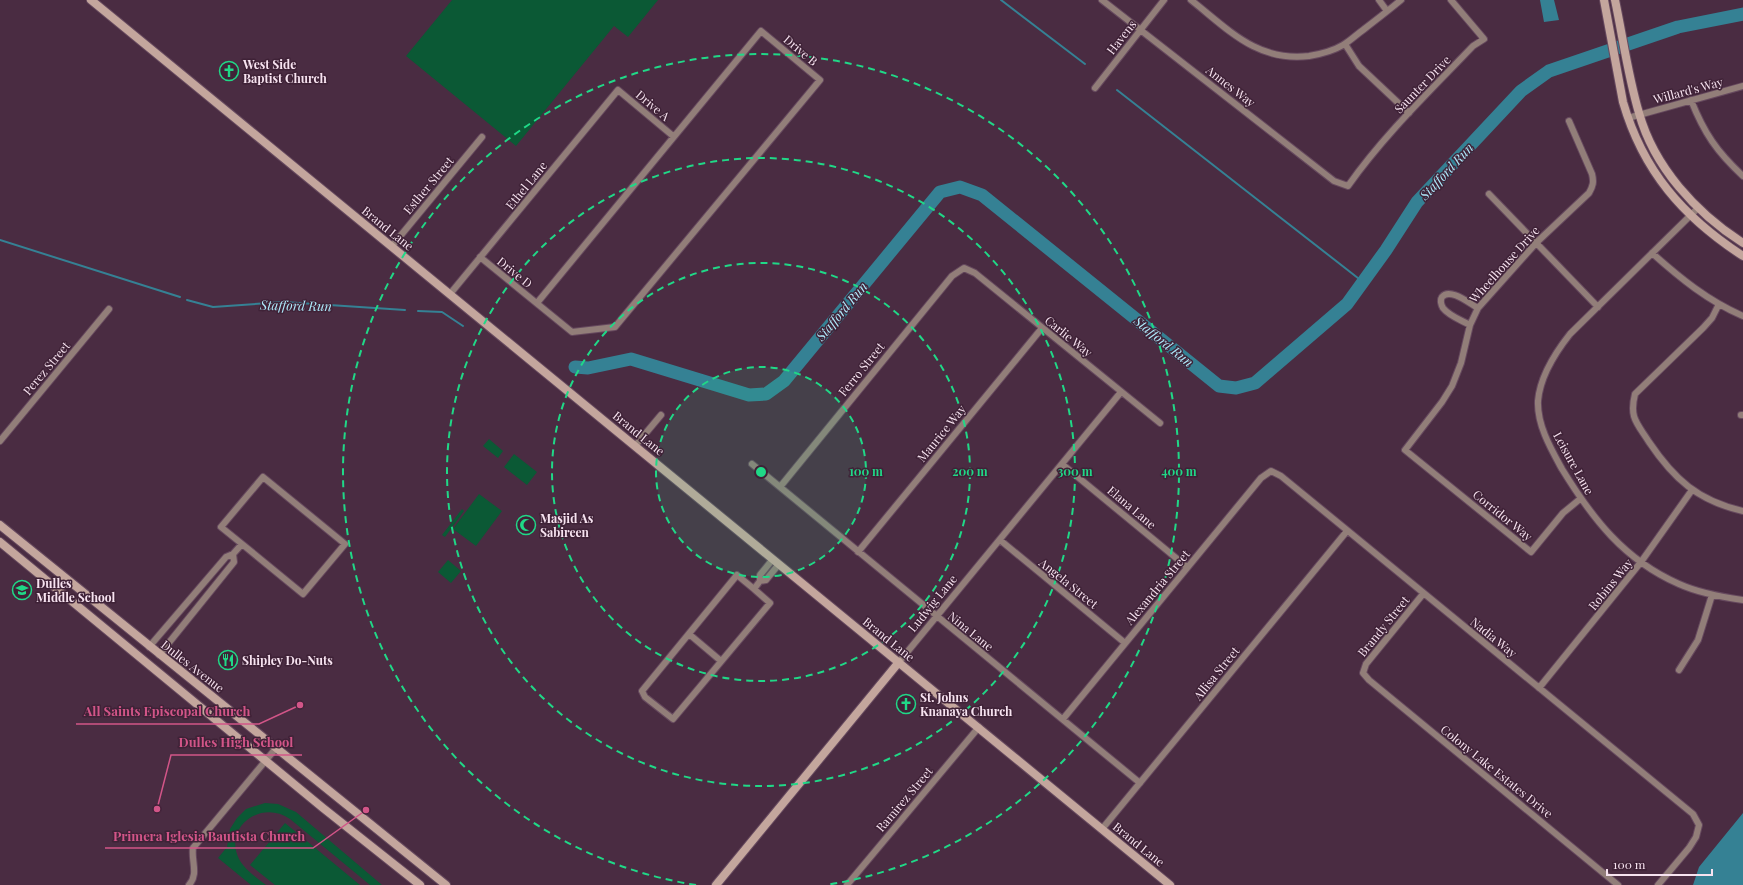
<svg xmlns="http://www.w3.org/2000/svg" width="1743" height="885" font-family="'Playfair Display',serif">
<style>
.green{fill:#0b5935}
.water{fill:#358194}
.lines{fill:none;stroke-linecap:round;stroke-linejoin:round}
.stream{stroke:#358194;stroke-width:2}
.river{stroke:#358194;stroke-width:13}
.street-casing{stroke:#66495e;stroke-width:8}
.secondary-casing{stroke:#66495e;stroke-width:10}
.street{stroke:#927e79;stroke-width:6}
.secondary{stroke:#c4a69d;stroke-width:8}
.ring{fill:none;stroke:#20d887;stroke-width:2;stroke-dasharray:7 5}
.labels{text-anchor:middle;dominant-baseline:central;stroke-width:3;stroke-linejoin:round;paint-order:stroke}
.street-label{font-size:12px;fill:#f7e3f0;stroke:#3f2237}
.poi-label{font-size:12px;font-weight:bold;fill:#f7e3f0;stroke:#3f2237;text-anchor:start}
.water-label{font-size:13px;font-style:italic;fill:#aeeafb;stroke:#3f2237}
.centre{fill:#20d887;stroke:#3f2237;stroke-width:2}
.ring-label{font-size:12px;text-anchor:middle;font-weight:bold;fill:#20d887;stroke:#3f2237;stroke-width:3;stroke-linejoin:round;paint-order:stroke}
.leader{fill:none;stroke:#d25588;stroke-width:1.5}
.callout-dot{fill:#d25588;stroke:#3f2237;stroke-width:1.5}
.callout-label{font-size:13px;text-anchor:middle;font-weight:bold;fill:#d25588;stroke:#3f2237;stroke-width:3;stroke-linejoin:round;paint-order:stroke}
</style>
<rect width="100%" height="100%" fill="#4a2c42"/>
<path class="green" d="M 452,0 L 658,0 L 628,37 L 614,26 L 516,146 L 406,56 Z
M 489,439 L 503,451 L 498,458 L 483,446 Z
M 514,454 L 537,472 L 527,485 L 504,467 Z
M 479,494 L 502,511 L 476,546 L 453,529 Z
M 462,509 L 464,511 L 445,537 L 442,535 Z
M 448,560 L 461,571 L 451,583 L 438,572 Z
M 265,803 L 278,804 L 296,812 L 382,885 L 370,885 L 290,819 C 261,799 223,827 239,859 C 245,870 256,877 266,885 L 251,885 L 218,858 L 227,847 L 230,829 L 237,818 L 246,809 Z
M 285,823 L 360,885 L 275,885 L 250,865 Z"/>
<path class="water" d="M 1540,0 L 1554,0 L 1559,20 L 1544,22 Z
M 1743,813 L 1743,885 L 1693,885 L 1699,867 Z"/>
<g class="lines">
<path class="stream" d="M 1001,0 L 1085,64
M 1117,90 L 1363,282
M 0,240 L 180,297
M 187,300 L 213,307 L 284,302 L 405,310
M 418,311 L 442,312 L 463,326"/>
<path class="river" d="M 575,367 L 588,368 L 631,359 L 749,395 L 766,394 L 784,381 L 940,192 L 960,187 L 982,195 L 1219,386 L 1236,388 L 1255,383 L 1347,304 L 1386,250 L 1417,202 L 1521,91 L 1549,71 L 1678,27 L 1743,14"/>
<defs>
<path id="street" d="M 1102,0 L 1334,181 L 1348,186 C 1384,135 1430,91 1473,46 L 1484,39 L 1451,0
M 1191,0 C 1229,30 1257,62 1309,56 C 1321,54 1333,51 1343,45 C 1350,41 1356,35 1363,30 C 1376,20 1389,10 1401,0
M 1379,0 L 1387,11
M 1345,44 L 1359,66 L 1409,113
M 1095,88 L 1164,0
M 1691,100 C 1704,133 1717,152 1743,176
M 1628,118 L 1743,86
M 1569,121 L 1592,174 C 1594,182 1593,186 1589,193 L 1537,242 L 1478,308 L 1470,325 L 1461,363 L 1452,386 L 1442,402 L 1405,450 L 1531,552 L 1563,513 L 1580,499
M 1489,194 L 1598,307
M 1698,208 L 1570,334 C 1555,353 1540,376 1538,401 C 1537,425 1551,449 1562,469 C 1592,518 1624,560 1679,584 C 1699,593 1721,597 1743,600
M 392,246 L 482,137
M 1652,253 C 1680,278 1708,301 1743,316
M 480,257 L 572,332 L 615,327 L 820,80 L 761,31 L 537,303
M 450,294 L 618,90 L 673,136
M 1719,304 L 1712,318 L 1703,328 L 1635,394 C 1629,418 1637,423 1649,442 C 1674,479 1698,501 1743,511
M 1470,325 C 1461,320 1449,316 1443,308 C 1441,305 1440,300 1442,297 C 1450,287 1470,304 1478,308
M 1741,415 L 1743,415
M 0,441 L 109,309
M 635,446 L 661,415
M 752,464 L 1140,783
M 1062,464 L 1187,567
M 780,487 L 952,276 L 964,268 L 975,273 L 1160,423
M 1000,540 L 1125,643
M 858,552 L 1042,328
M 233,554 L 242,544 L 221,527 L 263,477 L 345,544 L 303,594 L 242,544
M 773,559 L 760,575 L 760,581 L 766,580 L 779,564
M 754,589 L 770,603 L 673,719 L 645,697 L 642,691 L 737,575 L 754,589 L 760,581
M 1423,594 L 1366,664 L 1363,673 L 1369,680 L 1618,885
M 689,634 L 721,661
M 149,647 L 226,557 L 233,554 L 234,562 L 159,655
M 899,662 L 1121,392
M 1679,670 L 1698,640 L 1712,595
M 1539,688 L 1641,562 L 1692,490
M 1063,719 L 1261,478 L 1271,471 L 1281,476 L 1693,814 L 1699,825 L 1696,837 L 1689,848 L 1658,885
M 1102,829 L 1347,531
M 189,885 C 199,874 191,861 193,848 L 277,747
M 847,885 L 979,727"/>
<path id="secondary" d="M 91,0 L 1170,885
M 1604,0 L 1623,102 C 1643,171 1683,217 1743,256
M 1615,0 C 1623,38 1628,76 1639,113 C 1654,167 1696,213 1743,243
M 0,525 L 446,885
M 0,542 L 323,808 L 420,885
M 716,885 L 899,662"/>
</defs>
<use href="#street" class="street-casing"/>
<use href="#secondary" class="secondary-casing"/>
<use href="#street" class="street"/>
<use href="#secondary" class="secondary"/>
</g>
<circle cx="761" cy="472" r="105" fill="#20d887" fill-opacity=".12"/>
<g class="ring">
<circle cx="761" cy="472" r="105"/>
<circle cx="761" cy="472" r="209"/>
<circle cx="761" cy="472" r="314"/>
<path d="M696 885A418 418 0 1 1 826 885"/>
</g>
<defs>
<symbol id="church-ring" viewBox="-11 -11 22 22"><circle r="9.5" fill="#3f2237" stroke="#20d887" stroke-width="1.5"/><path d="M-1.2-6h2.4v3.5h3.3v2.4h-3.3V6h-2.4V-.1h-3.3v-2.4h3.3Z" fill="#20d887"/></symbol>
<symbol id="mosque-ring" viewBox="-11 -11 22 22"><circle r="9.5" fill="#3f2237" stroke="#20d887" stroke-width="1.5"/><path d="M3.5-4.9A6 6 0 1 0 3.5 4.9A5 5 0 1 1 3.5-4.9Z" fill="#20d887"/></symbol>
<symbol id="school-ring" viewBox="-11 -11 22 22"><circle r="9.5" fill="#3f2237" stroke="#20d887" stroke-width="1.5"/><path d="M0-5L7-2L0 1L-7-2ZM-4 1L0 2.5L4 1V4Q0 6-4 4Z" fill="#20d887"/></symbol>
<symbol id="restaurant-ring" viewBox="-11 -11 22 22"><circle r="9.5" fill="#3f2237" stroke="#20d887" stroke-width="1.5"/><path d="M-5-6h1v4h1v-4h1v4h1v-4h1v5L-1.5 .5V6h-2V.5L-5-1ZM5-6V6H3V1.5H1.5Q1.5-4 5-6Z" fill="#20d887"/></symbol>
</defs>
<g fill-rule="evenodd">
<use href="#church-ring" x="218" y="60" width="22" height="22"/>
<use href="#mosque-ring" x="515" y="514" width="22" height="22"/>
<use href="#school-ring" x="11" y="579" width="22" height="22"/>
<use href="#restaurant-ring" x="217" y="649" width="22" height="22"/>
<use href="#church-ring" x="895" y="693" width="22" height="22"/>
</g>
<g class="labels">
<g class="street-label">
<text transform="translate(1121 37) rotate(-52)">Havens</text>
<text transform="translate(801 50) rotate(40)">Drive B</text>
<text transform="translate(1422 84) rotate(-46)">Saunter Drive</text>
<text transform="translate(1231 86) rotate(38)">Annes Way</text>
<text transform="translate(1688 90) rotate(-15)">Willard's Way</text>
<text transform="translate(653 105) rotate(40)">Drive A</text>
<text transform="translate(428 185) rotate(-50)">Esther Street</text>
<text transform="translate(526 185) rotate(-51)">Ethel Lane</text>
<text transform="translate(388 228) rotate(39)">Brand Lane</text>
<text transform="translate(1504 264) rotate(-48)">Wheelhouse Drive</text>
<text transform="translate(515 272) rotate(39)">Drive D</text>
<text transform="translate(1069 336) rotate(39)">Carlie Way</text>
<text transform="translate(46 368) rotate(-50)">Perez Street</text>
<text transform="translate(861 369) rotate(-51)">Ferro Street</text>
<text transform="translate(639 433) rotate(39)">Brand Lane</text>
<text transform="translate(941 433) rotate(-51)">Maurice Way</text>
<text transform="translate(1574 463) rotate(61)">Leisure Lane</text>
<text transform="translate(1132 507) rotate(40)">Elana Lane</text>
<text transform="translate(1503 515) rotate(39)">Corridor Way</text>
<text transform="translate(1069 583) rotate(39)">Angela Street</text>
<text transform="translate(1610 584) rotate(-51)">Robins Way</text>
<text transform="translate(1157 587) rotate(-50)">Alexandria Street</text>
<text transform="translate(932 603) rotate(-51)">Ludwig Lane</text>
<text transform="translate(1383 626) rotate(-51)">Brandy Street</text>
<text transform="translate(971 631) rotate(39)">Nina Lane</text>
<text transform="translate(1494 637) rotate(39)">Nadia Way</text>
<text transform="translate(889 639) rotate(39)">Brand Lane</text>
<text transform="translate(193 666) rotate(38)">Dulles Avenue</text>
<text transform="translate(1216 673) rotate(-51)">Allisa Street</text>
<text transform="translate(1497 771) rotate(39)">Colony Lake Estates Drive</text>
<text transform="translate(904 799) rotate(-50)">Ramirez Street</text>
<text transform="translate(1139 844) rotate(39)">Brand Lane</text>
</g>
<g class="poi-label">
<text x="243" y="64">West Side<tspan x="243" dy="14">Baptist Church</tspan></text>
<text x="540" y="518">Masjid As<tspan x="540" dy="14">Sabireen</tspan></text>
<text x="36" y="583">Dulles<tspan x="36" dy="14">Middle School</tspan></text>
<text x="242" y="660">Shipley Do-Nuts</text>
<text x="920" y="697">St. Johns<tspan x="920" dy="14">Knanaya Church</tspan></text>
</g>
<g class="water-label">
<text transform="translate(1446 171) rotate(-47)">Stafford Run</text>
<text transform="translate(296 305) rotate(1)">Stafford Run</text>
<text transform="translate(841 311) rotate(-50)">Stafford Run</text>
<text transform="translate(1164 341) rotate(39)">Stafford Run</text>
</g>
</g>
<circle cx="761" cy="472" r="6" class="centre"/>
<g class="ring-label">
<text x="866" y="476">100 m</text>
<text x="970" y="476">200 m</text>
<text x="1075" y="476">300 m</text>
<text x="1179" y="476">400 m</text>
</g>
<path class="leader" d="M300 705L259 724H76M157 809L171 755H302M366 810L313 848H105"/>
<g class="callout-dot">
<circle cx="300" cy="705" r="4"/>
<circle cx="157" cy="809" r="4"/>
<circle cx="366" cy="810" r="4"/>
</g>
<g class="callout-label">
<text x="167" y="716">All Saints Episcopal Church</text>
<text x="236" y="747">Dulles High School</text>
<text x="209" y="841">Primera Iglesia Bautista Church</text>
</g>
<path d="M1607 869v6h105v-6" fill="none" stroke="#f7e3f0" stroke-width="2"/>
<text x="1613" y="869" font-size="12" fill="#f7e3f0" stroke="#3f2237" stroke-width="3" paint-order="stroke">100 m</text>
</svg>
